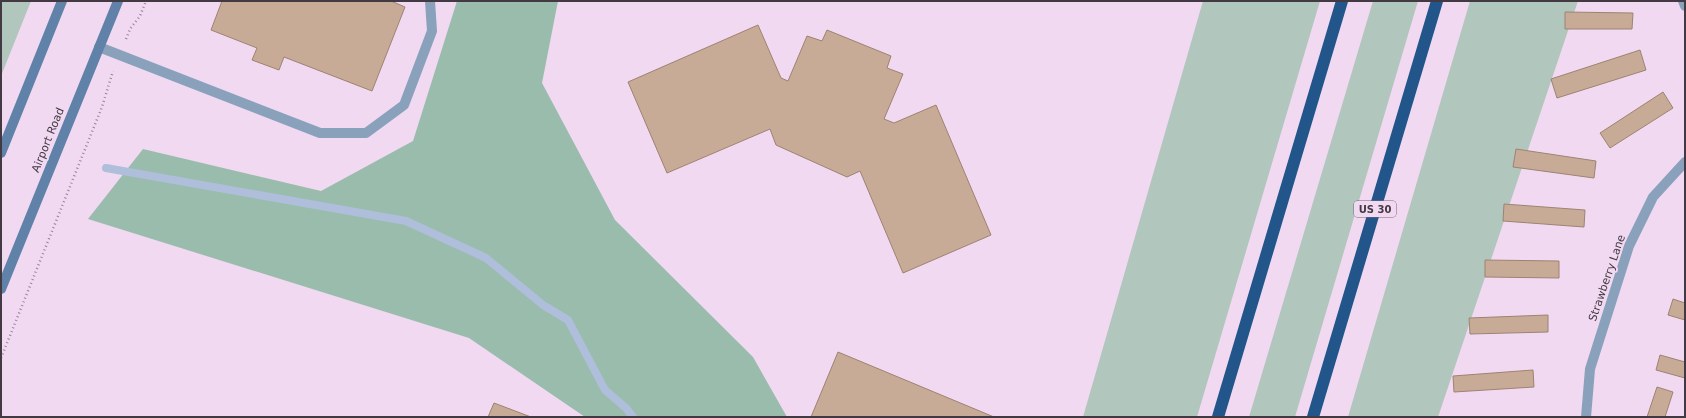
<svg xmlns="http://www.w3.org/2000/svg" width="1686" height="418" font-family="'DejaVu Sans',sans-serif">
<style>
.green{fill:#b1c6bc}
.forest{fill:#9abcac}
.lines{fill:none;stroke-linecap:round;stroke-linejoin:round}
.stream{stroke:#afbeda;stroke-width:8}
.building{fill:#c8ab97;stroke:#9d8372}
.path{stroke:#968697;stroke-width:2.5;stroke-dasharray:1 3;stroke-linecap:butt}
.lane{stroke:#8aa1bc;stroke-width:10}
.street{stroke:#8aa1bc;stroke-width:10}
.secondary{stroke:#6082a8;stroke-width:10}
.highway{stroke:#22568b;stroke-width:12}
.labels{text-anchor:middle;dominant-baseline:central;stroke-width:4;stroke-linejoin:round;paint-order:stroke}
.shield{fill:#f0d9f1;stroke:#776977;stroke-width:1}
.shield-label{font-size:10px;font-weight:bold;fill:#433943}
.street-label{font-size:11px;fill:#433943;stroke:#f0d9f1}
</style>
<rect width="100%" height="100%" fill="#f0d9f1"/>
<path class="green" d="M 1,1 L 31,1 L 1,76 Z
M 1203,1 L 1320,1 L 1197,417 L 1083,417 Z
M 1373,1 L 1418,1 L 1295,417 L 1249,417 Z
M 1470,1 L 1578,1 L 1438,417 L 1348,417 Z"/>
<path class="forest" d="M 457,1 L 558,1 L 542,83 L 615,220 L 753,357 L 787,417 L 585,417 L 469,338 L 88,219 L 143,149 L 321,191 L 413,141 Z"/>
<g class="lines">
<path class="stream" d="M 106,168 L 406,221 L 486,258 L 543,305 L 568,320 L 605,390 L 626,408 L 633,417"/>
</g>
<path class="building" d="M 222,1 L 391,1 L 405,7 L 372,91 L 284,57 L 279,70 L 252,60 L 257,48 L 211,30 Z
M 1565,12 L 1633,13 L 1632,29 L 1565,29 Z
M 758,25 L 781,78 L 788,81 L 807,36 L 822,41 L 827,30 L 891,56 L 887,68 L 903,74 L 884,119 L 894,123 L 936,105 L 991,235 L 903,273 L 860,171 L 847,177 L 776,145 L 770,129 L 667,173 L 628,82 Z
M 1640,50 L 1646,70 L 1557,98 L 1551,79 Z
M 1663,92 L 1673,108 L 1610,148 L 1600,133 Z
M 1516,149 L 1596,161 L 1594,178 L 1513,167 Z
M 1504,204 L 1585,210 L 1584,227 L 1503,221 Z
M 1485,260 L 1559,261 L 1559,278 L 1485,277 Z
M 1673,299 L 1685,303 L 1685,320 L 1668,315 Z
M 1548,315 L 1548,332 L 1470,334 L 1469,318 Z
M 838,352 L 994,417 L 811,417 Z
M 1660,355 L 1685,362 L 1685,378 L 1656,370 Z
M 1533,370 L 1534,387 L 1454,392 L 1453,376 Z
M 1657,387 L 1673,392 L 1665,417 L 1647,417 Z
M 494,403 L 531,417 L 488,417 Z"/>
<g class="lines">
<path class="path" d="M 126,39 L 130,29 L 140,16 L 146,1
M 1,358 L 102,107 L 113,71"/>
<path class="lane" d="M 99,47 L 320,133 L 366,133 L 404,105 L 432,31 L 430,1"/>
<path class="street" d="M 1683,1 L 1685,6
M 1586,417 L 1590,369 L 1629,246 L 1653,197 L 1685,162"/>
<path class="secondary" d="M 1,153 L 62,1
M 1,289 L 118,1"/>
<path class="highway" d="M 1218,417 L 1342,1
M 1313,417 L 1437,1"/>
</g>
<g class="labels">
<rect class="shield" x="1354" y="201" width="42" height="16" rx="3"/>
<g class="shield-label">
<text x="1375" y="209">US 30</text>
</g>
<g class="street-label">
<text transform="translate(48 140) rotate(-68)">Airport Road</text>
<text transform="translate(1607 278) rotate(-71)">Strawberry Lane</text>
</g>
</g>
<rect width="1686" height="418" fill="none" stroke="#433943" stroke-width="4"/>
</svg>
